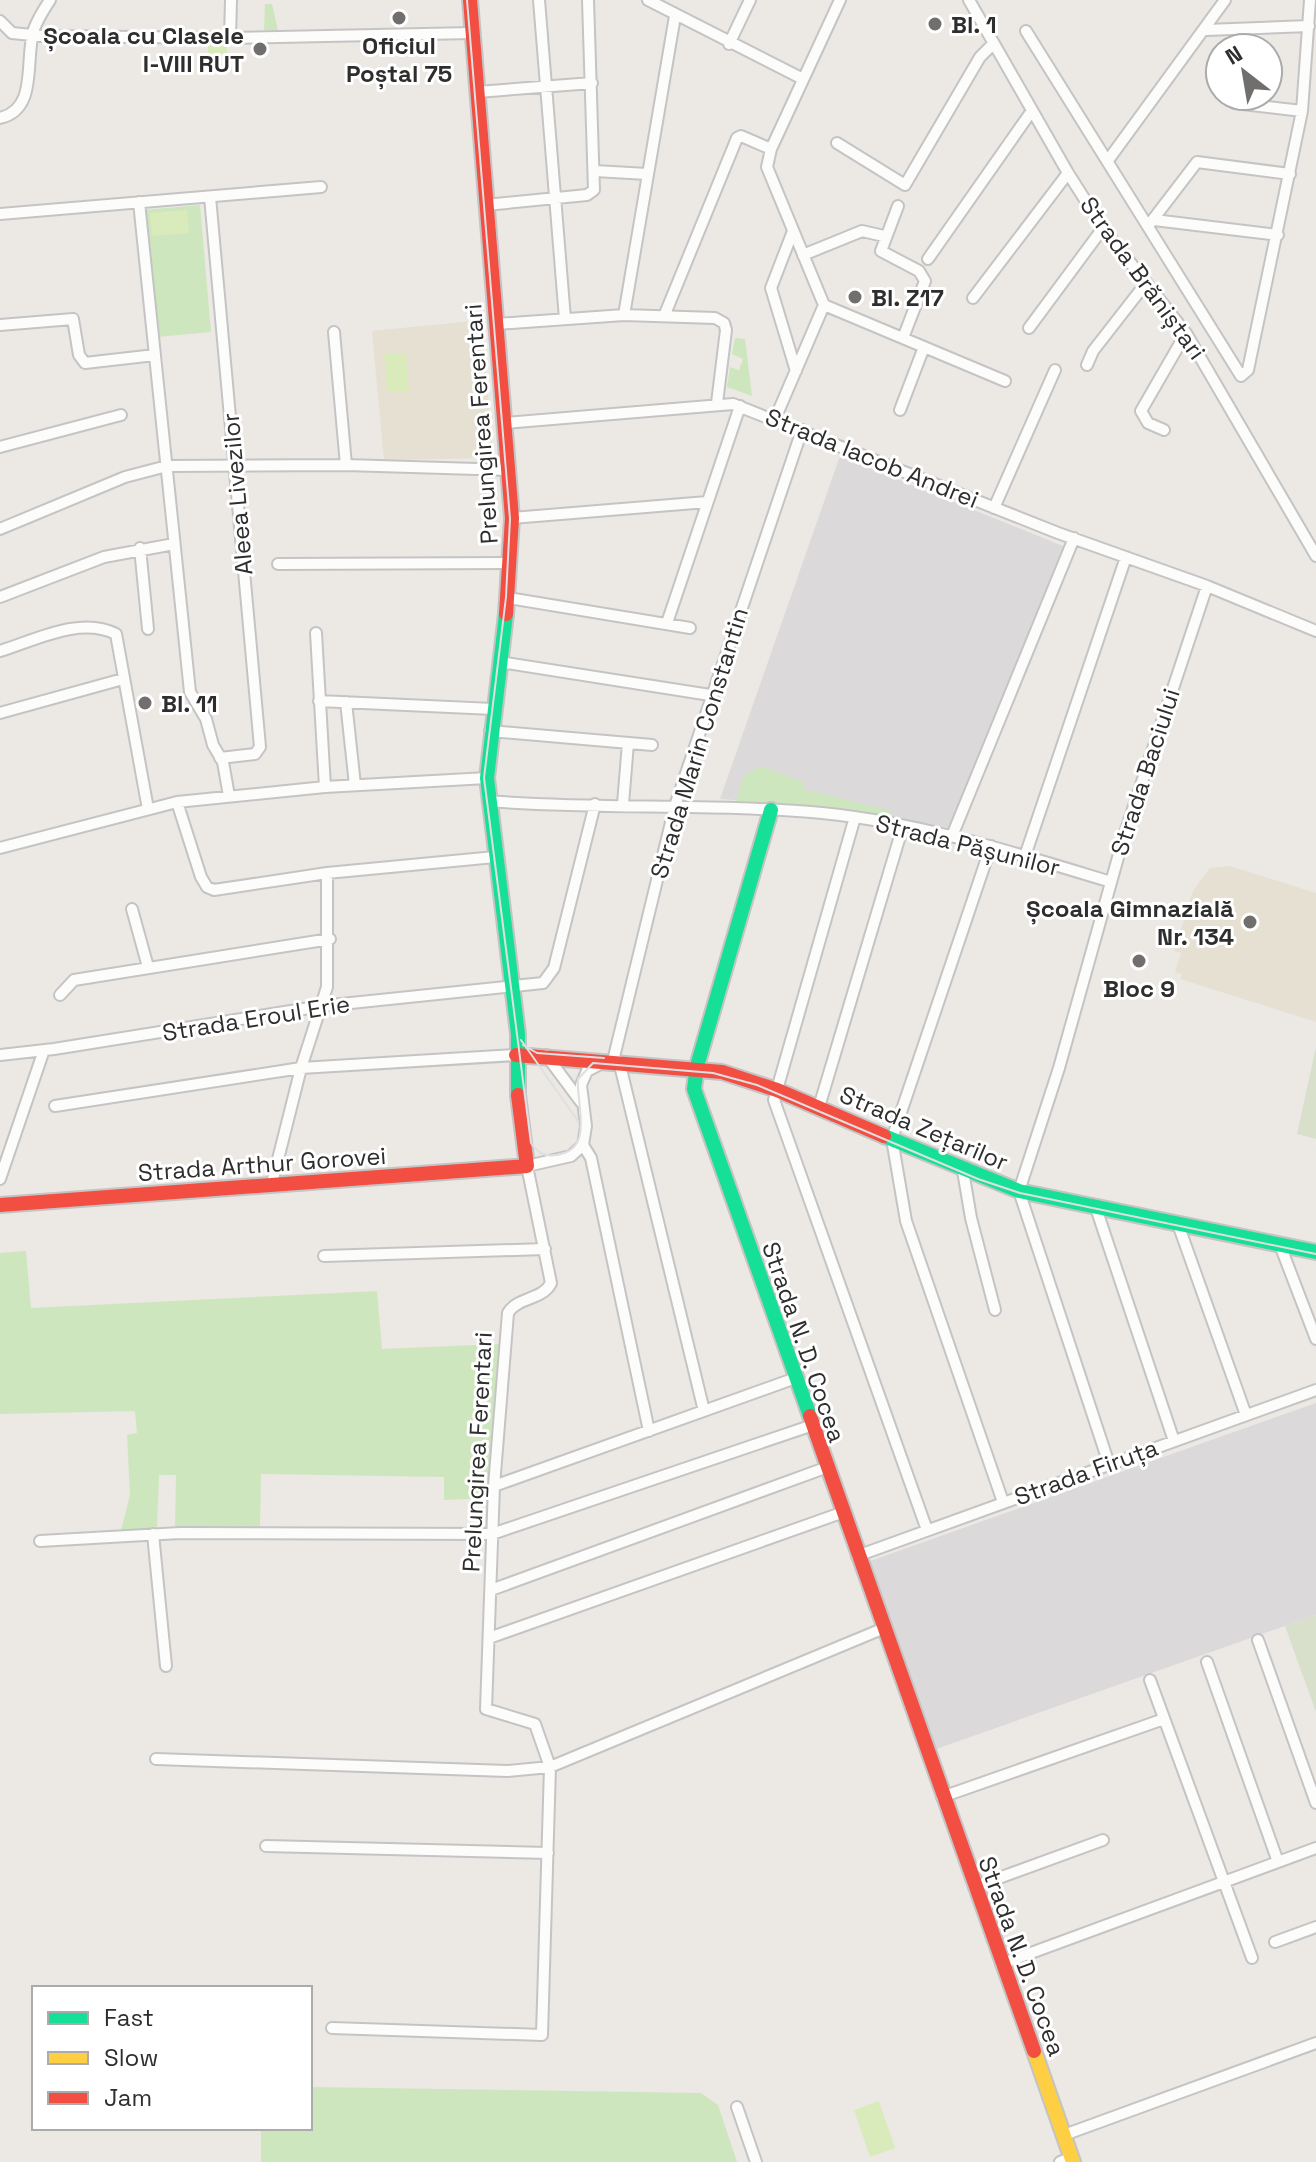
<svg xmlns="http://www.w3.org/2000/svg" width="1316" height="2162" font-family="'Space Grotesk',sans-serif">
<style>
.industrial{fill:#dcd9db}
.education{fill:#e6e0d3}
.green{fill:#cee6be}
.cemetery{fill:#d8e0cc}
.pitch{fill:#d9eabb}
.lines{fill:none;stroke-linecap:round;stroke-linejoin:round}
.street-casing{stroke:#c5c4c5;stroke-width:14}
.fast-casing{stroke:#c5c4c5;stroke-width:18}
.slow-casing{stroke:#c5c4c5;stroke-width:18}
.jam-casing{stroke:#c5c4c5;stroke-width:18}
.street{stroke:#fcfcfb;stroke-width:10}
.fast{stroke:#16e098;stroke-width:14}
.slow{stroke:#ffcf43;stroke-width:14}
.jam{stroke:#f24e42;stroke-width:14}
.tram{stroke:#dfdfe1;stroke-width:2}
.poi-dot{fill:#706f6e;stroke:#fff;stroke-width:3}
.labels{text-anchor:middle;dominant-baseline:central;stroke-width:6;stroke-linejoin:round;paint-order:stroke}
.poi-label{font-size:24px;font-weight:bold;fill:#2e2e2e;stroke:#fff;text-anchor:start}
.street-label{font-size:24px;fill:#2e2e2e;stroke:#fff}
</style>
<rect width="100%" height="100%" fill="#ece8e4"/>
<path class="industrial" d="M 840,456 L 1063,546 L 952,828 L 827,807 L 720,799 Z
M 1316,1403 L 1316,1615 L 922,1754 L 856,1566 Z"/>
<path class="education" d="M 482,320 L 493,458 L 384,460 L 372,331 Z
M 1230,866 L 1316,893 L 1316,1022 L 1180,979 L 1182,974 L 1175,972 L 1181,953 L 1174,951 L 1193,891 L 1210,868 Z"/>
<path class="green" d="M 265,4 L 272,4 L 278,31 L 264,30 Z
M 200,205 L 211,332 L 157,337 L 143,210 Z
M 735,338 L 745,339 L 752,396 L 727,387 L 730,367 L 739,370 L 743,359 L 732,354 Z
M 760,766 L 804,782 L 803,789 L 891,811 L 890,817 L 826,807 L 736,801 L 744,776 Z
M 26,1251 L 31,1308 L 377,1291 L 382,1349 L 499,1344 L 486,1498 L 444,1500 L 444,1477 L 261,1474 L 260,1527 L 175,1526 L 176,1475 L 159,1475 L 157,1529 L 121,1530 L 130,1495 L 127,1435 L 137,1433 L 135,1411 L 0,1414 L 0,1253 Z
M 310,2087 L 701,2093 L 718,2105 L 737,2162 L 261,2162 L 261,2128 L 310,2128 Z"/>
<path class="cemetery" d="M 1316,1047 L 1316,1139 L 1297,1134 Z
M 1316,1615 L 1316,1712 L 1285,1626 Z"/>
<path class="pitch" d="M 208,46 L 227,46 L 227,68 L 208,68 Z
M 187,210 L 189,233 L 152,236 L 150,213 Z
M 406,353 L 409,391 L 387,392 L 384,354 Z
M 879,2101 L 895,2148 L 870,2157 L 854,2110 Z"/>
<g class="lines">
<defs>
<path id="street" d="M 539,0 L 565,319
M 648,0 L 803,79
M 840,0 L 771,149 L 767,167 L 824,305 L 1005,381
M 969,0 L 1068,173 L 1103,228 L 1186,333 L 1316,556
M 0,21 L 12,33 L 42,36 L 230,38 L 472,33
M 1206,30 L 1309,26
M 1026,31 L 1241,376 L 1248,370 L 1302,111 L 1310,0
M 230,38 L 231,0
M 729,44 L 750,0
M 477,92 L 592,83
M 1234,103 L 1302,111
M 0,118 C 39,109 24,59 34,29 C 38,19 44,9 50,0
M 837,143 L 905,185 L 980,57 L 993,44
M 1109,159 L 1225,0
M 595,171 L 647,174
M 210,197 L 260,747 L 255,754 L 220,758
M 139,202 L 190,692 L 206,719 L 213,745 L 223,762 L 229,796
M 486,205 L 587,195 L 594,190 L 588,0
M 898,206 L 881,251 L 919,271 L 925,281 L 903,338
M 0,214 L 321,187
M 1154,220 L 1278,235
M 1148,226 L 1197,162 L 1290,174
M 793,231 L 771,288 L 796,371
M 803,255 L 862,231 L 884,236
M 928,259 L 1031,112
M 973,298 L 1068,173
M 665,314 L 737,138 L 741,136 L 771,149
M 624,315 L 675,16
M 496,324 L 624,315 L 715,318 L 724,323 L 726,330 L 717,403
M 0,325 L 73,319 L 79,355 L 85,363 L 155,355
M 1029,328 L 1103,228
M 334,332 L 346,465
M 1087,365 L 1093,351 L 1146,283
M 900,410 L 924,347
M 775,419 L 824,305
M 505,423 L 733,404 L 1058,533 L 1207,586 L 1316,631
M 1164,430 L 1148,423 L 1141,411 L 1186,333
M 0,447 L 121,415
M 994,508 L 1055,370
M 512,518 L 707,502
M 0,529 L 125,477 L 167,466 L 346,465 L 509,470
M 140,548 L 148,629
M 278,564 L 511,563
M 0,597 L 104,557 L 174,544
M 508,598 L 690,628
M 667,623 L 740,406
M 316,633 L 325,787
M 0,651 C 36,640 80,616 116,634 L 148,809
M 500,662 L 710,695
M 319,701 L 493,709
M 346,702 L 355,785
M 0,713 L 123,679
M 490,731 L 652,745
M 488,801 C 599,810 711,803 822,813 C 921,823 1016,853 1111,882
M 177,802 L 201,877 L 207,887 L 214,890 L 327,873 L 495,857
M 623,804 L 628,743
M 855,817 L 774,1100 L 927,1530
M 952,836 L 1074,538
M 991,846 L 892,1139 L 906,1221 L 1003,1502
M 0,848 L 177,802 L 325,787 L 487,778
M 1025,856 L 1126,557
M 132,909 L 148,967
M 60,995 L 74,980 L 330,939
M 0,1055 L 54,1049 L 322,1006 L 543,983 L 554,968 L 595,804
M 546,1055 L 581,1102
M 613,1061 L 675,806 L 802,430
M 619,1061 L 704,1411
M 604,1062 L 587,1071 L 581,1085 L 586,1126 L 583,1145 L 591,1158 L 649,1431
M 55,1106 L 301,1068 L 516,1055
M 819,1107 L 903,826
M 963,1171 L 971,1218 L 995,1310
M 0,1179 L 44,1050
M 272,1183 L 301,1068 L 327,987 L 327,873
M 1096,1208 L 1174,1441
M 1178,1224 L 1246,1415
M 1280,1245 L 1316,1339
M 324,1256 L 545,1249
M 1109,1464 L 1019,1191 L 1059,1068 L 1124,836 L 1207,586
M 494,1486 L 793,1379
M 153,1534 L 166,1666
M 40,1541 L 180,1533 L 492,1534 L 810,1426
M 857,1556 L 1316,1390
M 491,1590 L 825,1468
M 489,1638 L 841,1513
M 1258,1640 L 1316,1803
M 1207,1662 L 1278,1862
M 1150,1680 L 1252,1958
M 156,1759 L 507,1771 L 550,1767 L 882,1629
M 942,1797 L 1164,1719
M 266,1846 L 548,1853
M 974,1887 L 1103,1840
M 1275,1942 L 1316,1927
M 1001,1964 L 1316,1848
M 332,2028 L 542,2035 L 550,1767 L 535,1724 L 486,1709 L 494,1486 L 508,1313 C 517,1297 543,1300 551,1283 L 527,1166 L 571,1156 L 583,1145
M 737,2107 L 756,2162
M 1064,2135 L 1316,2043
M 1060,2162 L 1072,2157"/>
<path id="fast" d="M 506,614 L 487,778 L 518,1034 L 518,1095
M 771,810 L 697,1066 L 694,1089 L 810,1416
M 884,1136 L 1019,1191 L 1316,1252"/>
<path id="slow" d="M 1034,2051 L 1073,2162"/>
<path id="jam" d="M 470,0 L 512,518 L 506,614
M 516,1055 L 722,1072 L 777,1090 L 884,1136
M 0,1205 L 527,1166 L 518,1095
M 810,1416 L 1034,2051"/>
</defs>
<use href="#street" class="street-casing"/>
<use href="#fast" class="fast-casing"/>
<use href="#slow" class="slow-casing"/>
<use href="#jam" class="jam-casing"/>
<use href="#street" class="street"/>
<use href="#fast" class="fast"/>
<use href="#slow" class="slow"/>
<use href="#jam" class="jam"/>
<path class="tram" d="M 467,0 L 510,519 L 506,597 L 484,778 L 531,1143 C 538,1153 545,1157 557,1155 C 595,1149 576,1105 578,1079 L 593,1063 L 713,1073 L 757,1085 L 978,1179 L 1020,1193 L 1316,1254
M 521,1040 L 578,1121
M 523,1045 L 537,1053 L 604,1058"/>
</g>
<g class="poi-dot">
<circle cx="399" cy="18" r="8"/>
<circle cx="935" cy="24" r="8"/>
<circle cx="260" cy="49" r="8"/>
<circle cx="855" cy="297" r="8"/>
<circle cx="145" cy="703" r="8"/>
<circle cx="1250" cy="922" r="8"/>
<circle cx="1139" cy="961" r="8"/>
</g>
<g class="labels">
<g class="poi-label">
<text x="951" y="24">Bl. 1</text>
<text x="244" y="35" text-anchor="end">Școala cu Clasele<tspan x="244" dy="28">I-VIII RUT</tspan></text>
<text x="399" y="45" text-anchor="middle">Oficiul<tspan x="399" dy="28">Poștal 75</tspan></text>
<text x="871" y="297">Bl. Z17</text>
<text x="161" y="703">Bl. 11</text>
<text x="1234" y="908" text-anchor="end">Școala Gimnazială<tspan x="1234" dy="28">Nr. 134</tspan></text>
<text x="1139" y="988" text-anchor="middle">Bloc 9</text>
</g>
<g class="street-label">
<text transform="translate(1143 278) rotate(54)">Strada Brăniștari</text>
<text transform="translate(481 424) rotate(-94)">Prelungirea Ferentari</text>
<text transform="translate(872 458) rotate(22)">Strada Iacob Andrei</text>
<text transform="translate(237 494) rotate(-95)">Aleea Livezilor</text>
<text transform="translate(699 743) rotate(-73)">Strada Marin Constantin</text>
<text transform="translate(1145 772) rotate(-72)">Strada Baciului</text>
<text transform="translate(968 845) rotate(14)">Strada Pășunilor</text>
<text transform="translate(256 1018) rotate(-9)">Strada Eroul Erie</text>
<text transform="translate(924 1128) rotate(23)">Strada Zețarilor</text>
<text transform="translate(262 1164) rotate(-4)">Strada Arthur Gorovei</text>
<text transform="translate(804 1342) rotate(71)">Strada N. D. Cocea</text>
<text transform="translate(477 1452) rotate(-87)">Prelungirea Ferentari</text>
<text transform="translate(1086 1472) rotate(-20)">Strada Firuța</text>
<text transform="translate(1022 1956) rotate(70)">Strada N. D. Cocea</text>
</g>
</g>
<rect x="32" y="1986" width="280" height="144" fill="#ffffff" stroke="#ababab" stroke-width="2"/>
<rect x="48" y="2012" width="40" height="12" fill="#16e098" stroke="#ababab" stroke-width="2"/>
<text x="104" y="2026" font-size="24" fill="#2e2e2e">Fast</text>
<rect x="48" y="2052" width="40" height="12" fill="#ffcf43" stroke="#ababab" stroke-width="2"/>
<text x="104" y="2066" font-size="24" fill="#2e2e2e">Slow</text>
<rect x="48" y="2092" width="40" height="12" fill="#f24e42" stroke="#ababab" stroke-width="2"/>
<text x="104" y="2106" font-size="24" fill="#2e2e2e">Jam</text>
<g transform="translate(1244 72) rotate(329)"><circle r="38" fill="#ffffff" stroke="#ababab" stroke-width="2"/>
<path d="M0-6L14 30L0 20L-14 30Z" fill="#706f6e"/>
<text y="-12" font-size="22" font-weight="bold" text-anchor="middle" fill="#2e2e2e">N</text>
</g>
</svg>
